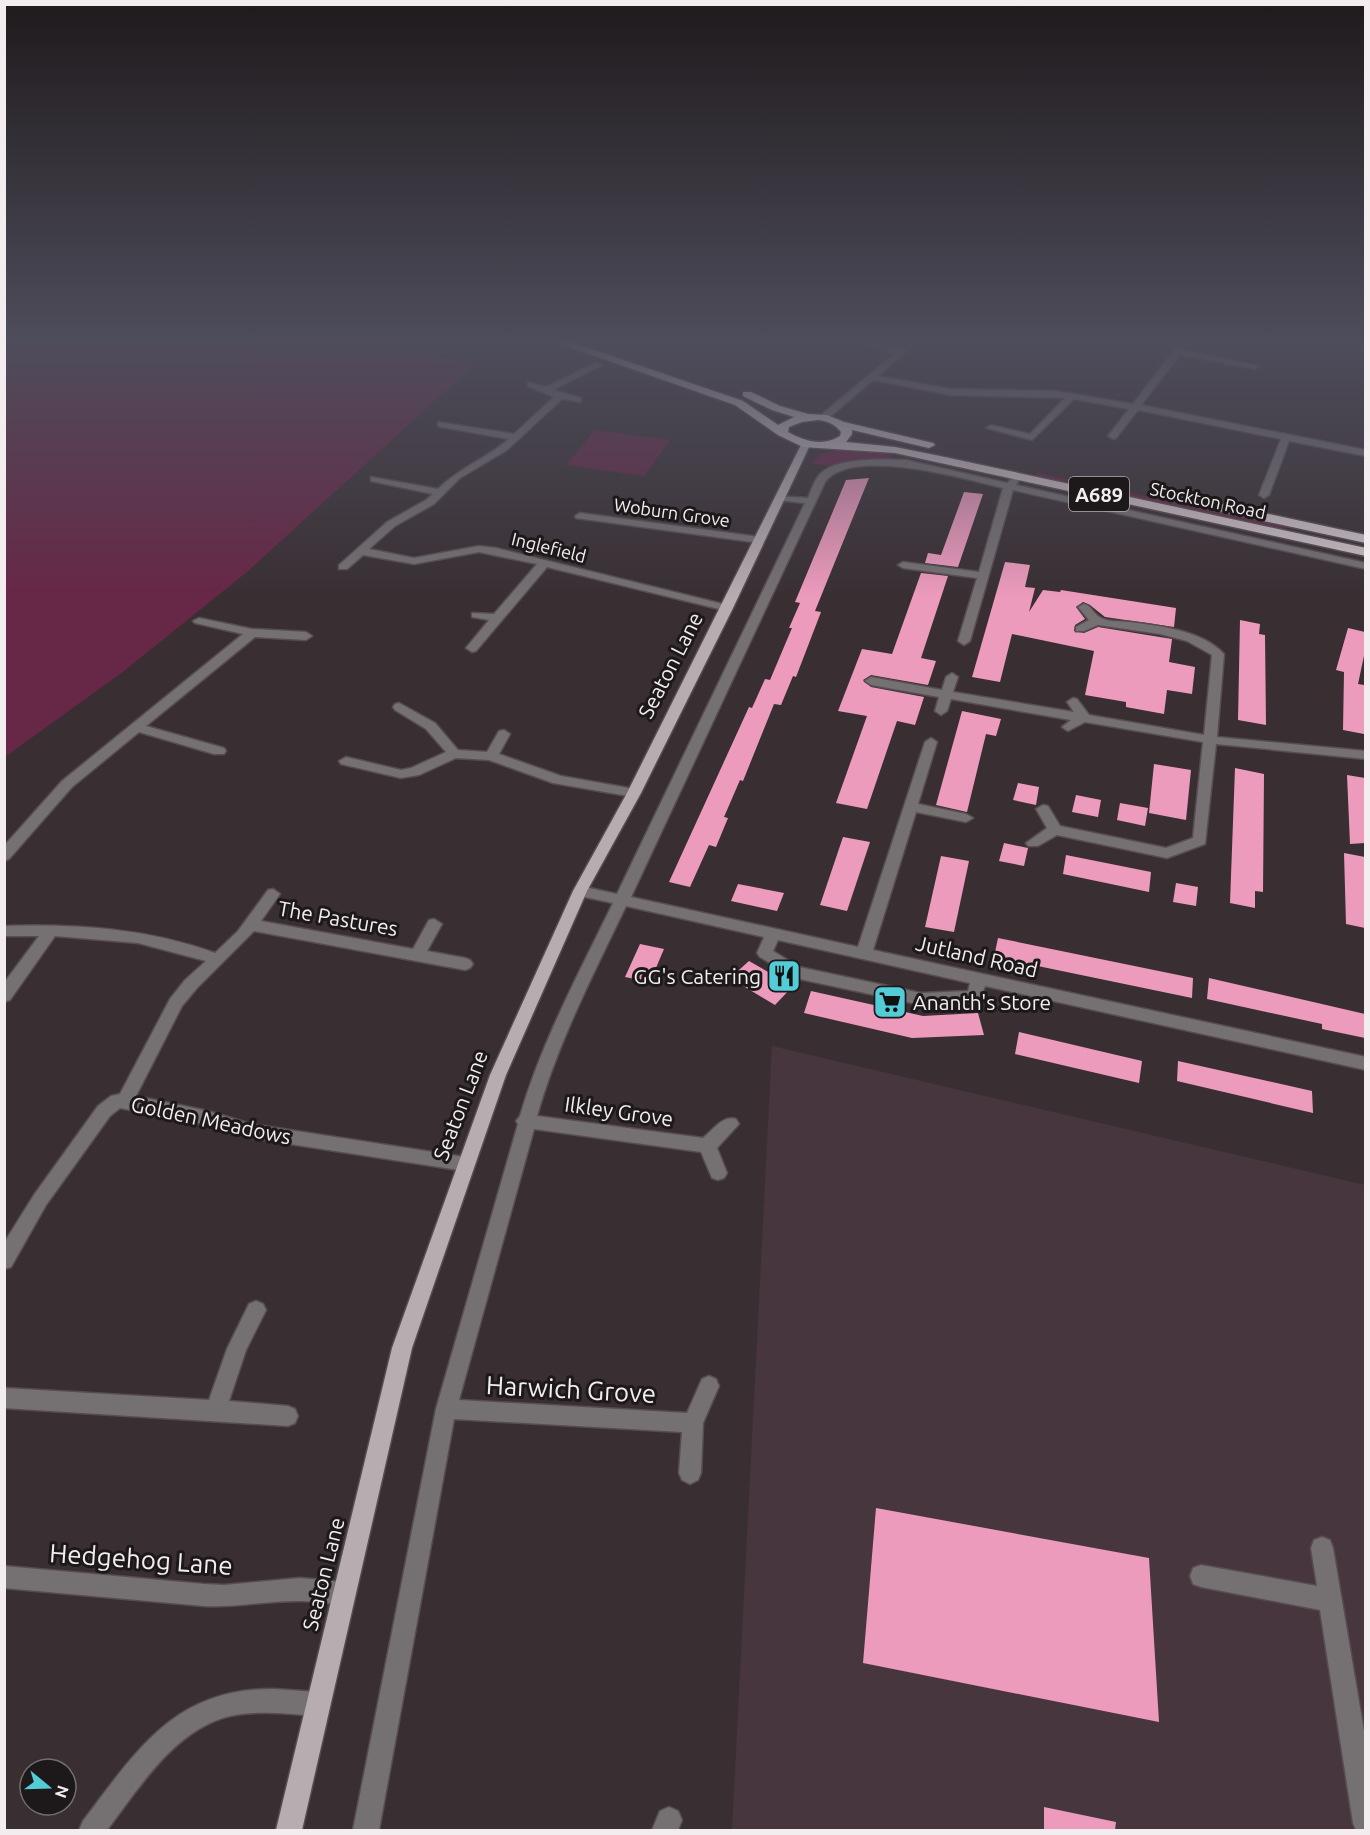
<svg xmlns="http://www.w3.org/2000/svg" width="1370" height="1835" font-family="Ubuntu,sans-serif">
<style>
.built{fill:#47363d}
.green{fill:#672746}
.building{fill:#ed9bbd}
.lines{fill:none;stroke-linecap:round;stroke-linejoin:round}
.minor-casing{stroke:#574d51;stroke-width:3}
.major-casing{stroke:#574d51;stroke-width:3}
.highway-casing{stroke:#574d51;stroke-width:3}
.minor{fill:#757072;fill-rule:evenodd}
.major{fill:#b7acb0;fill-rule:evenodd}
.highway{fill:#d0c3c8;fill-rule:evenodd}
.labels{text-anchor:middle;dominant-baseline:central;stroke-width:6;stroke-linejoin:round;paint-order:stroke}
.far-street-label{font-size:18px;fill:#f4edef;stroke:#1d191b}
.shield{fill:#1d191b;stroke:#b4adaf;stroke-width:1.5}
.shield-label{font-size:20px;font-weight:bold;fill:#f4edef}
.street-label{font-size:21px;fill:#f4edef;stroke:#1d191b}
.poi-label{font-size:21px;fill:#f4edef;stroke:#1d191b;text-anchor:end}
.near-street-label{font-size:26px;fill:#f4edef;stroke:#1d191b}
</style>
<rect width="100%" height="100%" fill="#392f33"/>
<path class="built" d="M 772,1046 L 1365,1185 L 1365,1830 L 732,1830 Z"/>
<path class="green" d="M 5,341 L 389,341 L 474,365 L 247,572 L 124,671 L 5,757 Z
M 595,430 L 670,440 L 644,476 L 566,465 Z
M 839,450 L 892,455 L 889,458 L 827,466 L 811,463 L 821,454 Z
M 1038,473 L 1284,526 L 1286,527 L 1284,531 L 1038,477 L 1035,476 Z"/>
<path class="building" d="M 869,478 L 815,611 L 821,612 L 796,677 L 793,676 L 781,705 L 774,704 L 743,781 L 740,780 L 724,817 L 728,818 L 716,847 L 709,845 L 690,887 L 669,882 L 749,707 L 752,708 L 765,679 L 770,680 L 792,628 L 789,628 L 800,603 L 795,602 L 846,480 Z
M 964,492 L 983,494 L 958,567 L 925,563 L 928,553 L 941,555 Z
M 1005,562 L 1030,565 L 1025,587 L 1035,588 L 1029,612 L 1043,590 L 1060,592 L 1061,590 L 1176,608 L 1174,627 L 1105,617 L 1090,605 L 1083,602 L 1076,607 L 1085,619 L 1075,625 L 1074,631 L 1084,633 L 1098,627 L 1172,639 L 1169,662 L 1195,667 L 1192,694 L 1167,690 L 1164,714 L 1126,707 L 1126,702 L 1085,695 L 1094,651 L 1012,634 L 1000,682 L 972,677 Z
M 921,573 L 948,576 L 921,658 L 936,661 L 928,685 L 871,675 L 863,680 L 871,687 L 924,697 L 915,725 L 897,721 L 867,809 L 836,803 L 867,716 L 838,711 L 862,649 L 892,654 Z
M 1240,620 L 1260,624 L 1259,634 L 1265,635 L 1266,725 L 1238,720 Z
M 1348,628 L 1365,632 L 1365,651 L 1358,684 L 1364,685 L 1364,734 L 1343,730 L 1344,672 L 1336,670 Z
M 962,711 L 1001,719 L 996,736 L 986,734 L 967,812 L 936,805 Z
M 1154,764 L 1191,770 L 1186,820 L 1149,813 Z
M 1235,768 L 1264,774 L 1263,892 L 1255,891 L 1255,908 L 1230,903 Z
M 1347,775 L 1365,778 L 1365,843 L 1350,844 Z
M 1018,783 L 1039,787 L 1036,805 L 1013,800 Z
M 1076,795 L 1101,800 L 1098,817 L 1072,812 Z
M 1120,803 L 1148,808 L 1145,826 L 1117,820 Z
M 843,837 L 870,842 L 847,911 L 820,905 Z
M 1004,843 L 1028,848 L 1024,866 L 999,861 Z
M 1344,853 L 1365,857 L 1365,928 L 1346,924 Z
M 1066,855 L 1151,872 L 1149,892 L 1063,874 Z
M 941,856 L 969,861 L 954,932 L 925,927 Z
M 1176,883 L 1198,887 L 1196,906 L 1173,902 Z
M 738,884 L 784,893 L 777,911 L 731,901 Z
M 998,938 L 1193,978 L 1192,998 L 994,957 Z
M 640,944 L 664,949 L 650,982 L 625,977 Z
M 749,961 L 793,986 L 775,1005 L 730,978 Z
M 1209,978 L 1365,1014 L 1365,1038 L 1322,1029 L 1322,1024 L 1207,999 Z
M 811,991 L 923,1016 L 978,1013 L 984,1035 L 912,1038 L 804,1013 Z
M 1019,1032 L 1142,1061 L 1139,1083 L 1015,1054 Z
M 1178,1061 L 1312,1091 L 1313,1113 L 1177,1081 Z
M 876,1508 L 1149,1558 L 1159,1722 L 863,1663 Z
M 1044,1807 L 1116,1822 L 1115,1830 L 1044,1830 Z"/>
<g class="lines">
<defs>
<path id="minor" d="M 856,341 L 870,341 L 898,350 L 909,341 L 918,341 L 878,376 L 951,389 L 1056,391 L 1133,404 L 1181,341 L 1190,341 L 1183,350 L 1259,366 L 1255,369 L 1180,355 L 1141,405 L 1366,450 L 1366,456 L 1289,441 L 1269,495 L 1264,498 L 1259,495 L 1281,439 L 1138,410 L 1116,438 L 1113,439 L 1108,436 L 1129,409 L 1074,399 L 1032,440 L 986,428 L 991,425 L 1030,434 L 1065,398 L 951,395 L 873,380 L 826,420 L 820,420 L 820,416 L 894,354 Z
M 595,363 L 602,365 L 553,390 L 581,398 L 581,402 L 562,399 L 507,450 L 460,478 L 434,504 L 395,526 L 369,549 L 414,558 L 479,546 L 496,548 L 731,606 L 731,610 L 727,611 L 547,567 L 476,651 L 472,652 L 466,648 L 489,620 L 472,617 L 472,613 L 494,614 L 537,564 L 479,552 L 414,564 L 363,555 L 347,569 L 339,569 L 339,565 L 387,522 L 426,500 L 433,494 L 371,481 L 371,477 L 438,489 C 459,468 487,458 509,439 L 441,427 L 438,426 L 438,422 L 514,434 L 554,397 L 528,386 L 528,382 L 546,387 Z
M 906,460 L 1007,483 L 1015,476 L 1020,479 L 1016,485 L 1366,563 L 1366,569 L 1013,490 L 970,641 L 964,645 L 958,641 L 977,578 L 903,568 L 898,565 L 903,562 L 979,572 L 1003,488 C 965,479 852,446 825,482 L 631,897 L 858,947 L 925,742 L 931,738 L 937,742 L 918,804 L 966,814 L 973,818 L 966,822 L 916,812 L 873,950 L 1366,1057 L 1366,1070 L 985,986 L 980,1000 L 974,1002 L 921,1005 L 795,978 L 760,957 L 757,953 L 764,937 L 626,906 C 593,975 558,1042 537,1116 L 703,1138 C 713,1130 723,1115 736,1119 L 739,1124 L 717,1148 L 727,1173 L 724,1178 L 718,1180 L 712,1178 L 701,1152 L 534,1129 L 459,1400 L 687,1413 L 702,1379 L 709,1376 L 716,1379 L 719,1386 L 703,1423 L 701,1473 L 698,1480 L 690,1484 L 682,1480 L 679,1473 L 682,1432 L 454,1419 L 379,1830 L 353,1830 L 436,1409 L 518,1124 L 516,1121 L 520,1116 C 542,1041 579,973 613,903 L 575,895 L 573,891 L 580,886 L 617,894 L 805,503 L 776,500 L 776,496 L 808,498 C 812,488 816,475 825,470 C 843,458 885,459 906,460 ZM 778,940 L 970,983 L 968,991 L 921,993 L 799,967 L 773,951 Z
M 580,513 L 760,537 L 765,540 L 760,543 L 576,518 L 575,516 Z
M 1084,604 C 1092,606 1094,615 1101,618 C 1109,622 1120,621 1129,622 C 1159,626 1202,630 1224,654 L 1217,737 L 1366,751 L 1366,759 L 1216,744 L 1205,844 L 1167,858 L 1057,835 L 1038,846 L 1028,846 L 1026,843 L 1047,828 L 1036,809 L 1043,805 L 1048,806 L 1060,826 L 1166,848 L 1193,838 L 1203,742 L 1085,722 L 1068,731 L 1062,727 L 1071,720 L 951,699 L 947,711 L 941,715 L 935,711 L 939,697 L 871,685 L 865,681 L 871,677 L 942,690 L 946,677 L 952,673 L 958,677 L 953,692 L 1074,712 L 1067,702 L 1073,698 L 1077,699 L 1089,715 L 1204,735 L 1212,655 L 1187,641 L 1160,634 L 1098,625 L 1084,631 L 1076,631 L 1076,627 L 1089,620 L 1078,607 Z
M 199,618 L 252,629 L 306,632 L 312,636 L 306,640 L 255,637 L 146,726 L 224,748 L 226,751 L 224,754 L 214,754 L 139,732 L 72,787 L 9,859 L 4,861 L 4,846 L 62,781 L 243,634 L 195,623 L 193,621 Z
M 399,703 L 435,723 L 458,750 L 487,752 L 499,731 L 504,730 L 510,734 L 499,754 L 561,776 L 634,789 L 641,793 L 634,797 L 553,783 L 489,760 L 456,758 L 419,775 L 401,778 L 341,764 L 339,761 L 346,757 L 401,770 L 411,768 L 446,752 L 426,729 L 395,710 L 393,707 L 395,704 Z
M 273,889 L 280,894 L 261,921 L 413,949 L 429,920 L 434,919 L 442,924 L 427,951 L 465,958 L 470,960 L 473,964 L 470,968 L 465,970 L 254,931 L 197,988 L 182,1006 L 136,1096 L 208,1111 L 251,1124 L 465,1157 L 471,1159 L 474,1164 L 471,1169 L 465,1171 L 251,1138 L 208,1125 L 120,1108 L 110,1116 L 46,1205 L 11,1267 L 4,1269 L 4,1243 L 34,1195 L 98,1106 L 111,1096 L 120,1094 L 170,999 L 185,980 L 206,961 L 138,943 L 55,936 L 10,1000 L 4,1002 L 4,983 L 39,936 L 4,936 L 4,926 C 76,924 146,928 215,953 L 238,931 L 268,890 Z
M 256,1301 L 263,1304 L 266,1310 L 246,1350 L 229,1401 L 288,1406 L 295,1409 L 298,1416 L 295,1423 L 288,1426 L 4,1408 L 4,1388 L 209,1400 L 227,1349 L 249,1304 Z
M 1322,1537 L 1330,1540 L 1333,1548 L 1366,1743 L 1366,1830 L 1356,1830 L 1353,1823 L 1320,1610 L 1201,1587 L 1193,1584 L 1190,1576 L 1193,1568 L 1201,1565 L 1317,1586 L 1311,1548 L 1314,1540 Z
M 4,1566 L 204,1584 L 224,1585 L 300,1578 L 344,1582 L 352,1585 L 355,1593 L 352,1601 C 337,1607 318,1601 302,1601 C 269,1600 237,1608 204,1606 L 4,1588 Z
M 274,1689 L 318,1692 L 327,1695 L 330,1704 L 327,1713 L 318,1716 C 290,1714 258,1710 230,1716 C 175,1729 139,1788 107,1830 L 79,1830 L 83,1821 C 137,1750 175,1688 274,1689 Z
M 669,1807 L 678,1811 L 682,1820 L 678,1830 L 652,1830 L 660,1811 Z"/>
<path id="major" d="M 802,443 L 810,445 L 733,608 L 641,793 L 587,891 L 506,1075 L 412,1348 L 302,1830 L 276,1830 L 392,1348 L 490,1075 L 573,891 L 627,793 Z"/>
<path id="highway" d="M 552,341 L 568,341 L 743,401 L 778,425 L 794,417 L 772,410 L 743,396 L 743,392 L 751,392 L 780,406 L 808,414 L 827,415 L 844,422 L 933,443 L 935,445 L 929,448 L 852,430 L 852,434 L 846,442 L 895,447 L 940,456 L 1366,548 L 1366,556 L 895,453 L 803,447 L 778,435 L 735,405 ZM 818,420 C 828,421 835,424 841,432 L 840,436 C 823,447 804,441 788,432 L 789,427 L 802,422 Z
M 1185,496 L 1366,535 L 1366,543 L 1181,503 L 1181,497 Z"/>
</defs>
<use href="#minor" class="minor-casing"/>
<use href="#major" class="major-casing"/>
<use href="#highway" class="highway-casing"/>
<use href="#minor" class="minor"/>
<use href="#major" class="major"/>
<use href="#highway" class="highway"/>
</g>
<linearGradient id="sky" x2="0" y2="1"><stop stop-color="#1f1a1c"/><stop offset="0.57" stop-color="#4e4d5b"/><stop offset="1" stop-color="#4e4d5b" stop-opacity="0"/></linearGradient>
<rect width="1370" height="598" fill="url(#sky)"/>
<defs>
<symbol id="restaurant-square" viewBox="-11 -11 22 22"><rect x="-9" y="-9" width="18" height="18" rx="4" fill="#52ccd6" stroke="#1d191b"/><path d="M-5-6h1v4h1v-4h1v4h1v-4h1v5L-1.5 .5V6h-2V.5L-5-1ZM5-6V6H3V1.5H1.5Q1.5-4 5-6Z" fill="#111"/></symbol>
<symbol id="supermarket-square" viewBox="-11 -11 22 22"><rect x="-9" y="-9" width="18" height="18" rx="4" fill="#52ccd6" stroke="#1d191b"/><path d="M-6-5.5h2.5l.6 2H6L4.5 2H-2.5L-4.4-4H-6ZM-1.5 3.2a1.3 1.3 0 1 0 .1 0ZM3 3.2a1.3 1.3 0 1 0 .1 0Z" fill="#111"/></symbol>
</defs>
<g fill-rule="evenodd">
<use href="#restaurant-square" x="765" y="957" width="38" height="38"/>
<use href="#supermarket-square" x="871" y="983" width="38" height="38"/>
</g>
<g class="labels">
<g class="far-street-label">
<text transform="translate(1208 500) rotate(12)">Stockton Road</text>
<text transform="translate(672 512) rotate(8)">Woburn Grove</text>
<text transform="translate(549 547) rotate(14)">Inglefield</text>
</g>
<rect class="shield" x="1069" y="477" width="60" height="34" rx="4.5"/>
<g class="shield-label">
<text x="1099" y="494">A689</text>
</g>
<g class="street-label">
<text transform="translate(670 665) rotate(-63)">Seaton Lane</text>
<text transform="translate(338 918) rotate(10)">The Pastures</text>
<text transform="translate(977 956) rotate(13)">Jutland Road</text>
<text transform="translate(460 1105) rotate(-69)">Seaton Lane</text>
<text transform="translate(619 1111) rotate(8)">Ilkley Grove</text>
<text transform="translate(211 1120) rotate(12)">Golden Meadows</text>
<text transform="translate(323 1574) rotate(-76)">Seaton Lane</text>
</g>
<g class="poi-label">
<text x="761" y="976">GG's Catering</text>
<text x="913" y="1002" text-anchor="start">Ananth's Store</text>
</g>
<g class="near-street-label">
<text transform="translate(571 1389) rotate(3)">Harwich Grove</text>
<text transform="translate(141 1559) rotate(4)">Hedgehog Lane</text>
</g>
</g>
<rect width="1370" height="1835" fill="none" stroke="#f4edef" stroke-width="12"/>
<g transform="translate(48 1787) rotate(109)"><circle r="28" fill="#1d191b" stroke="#736e70" stroke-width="1.5"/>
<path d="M0-4.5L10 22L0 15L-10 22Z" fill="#52ccd6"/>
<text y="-9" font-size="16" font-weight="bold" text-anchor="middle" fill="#f4edef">N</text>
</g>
</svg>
